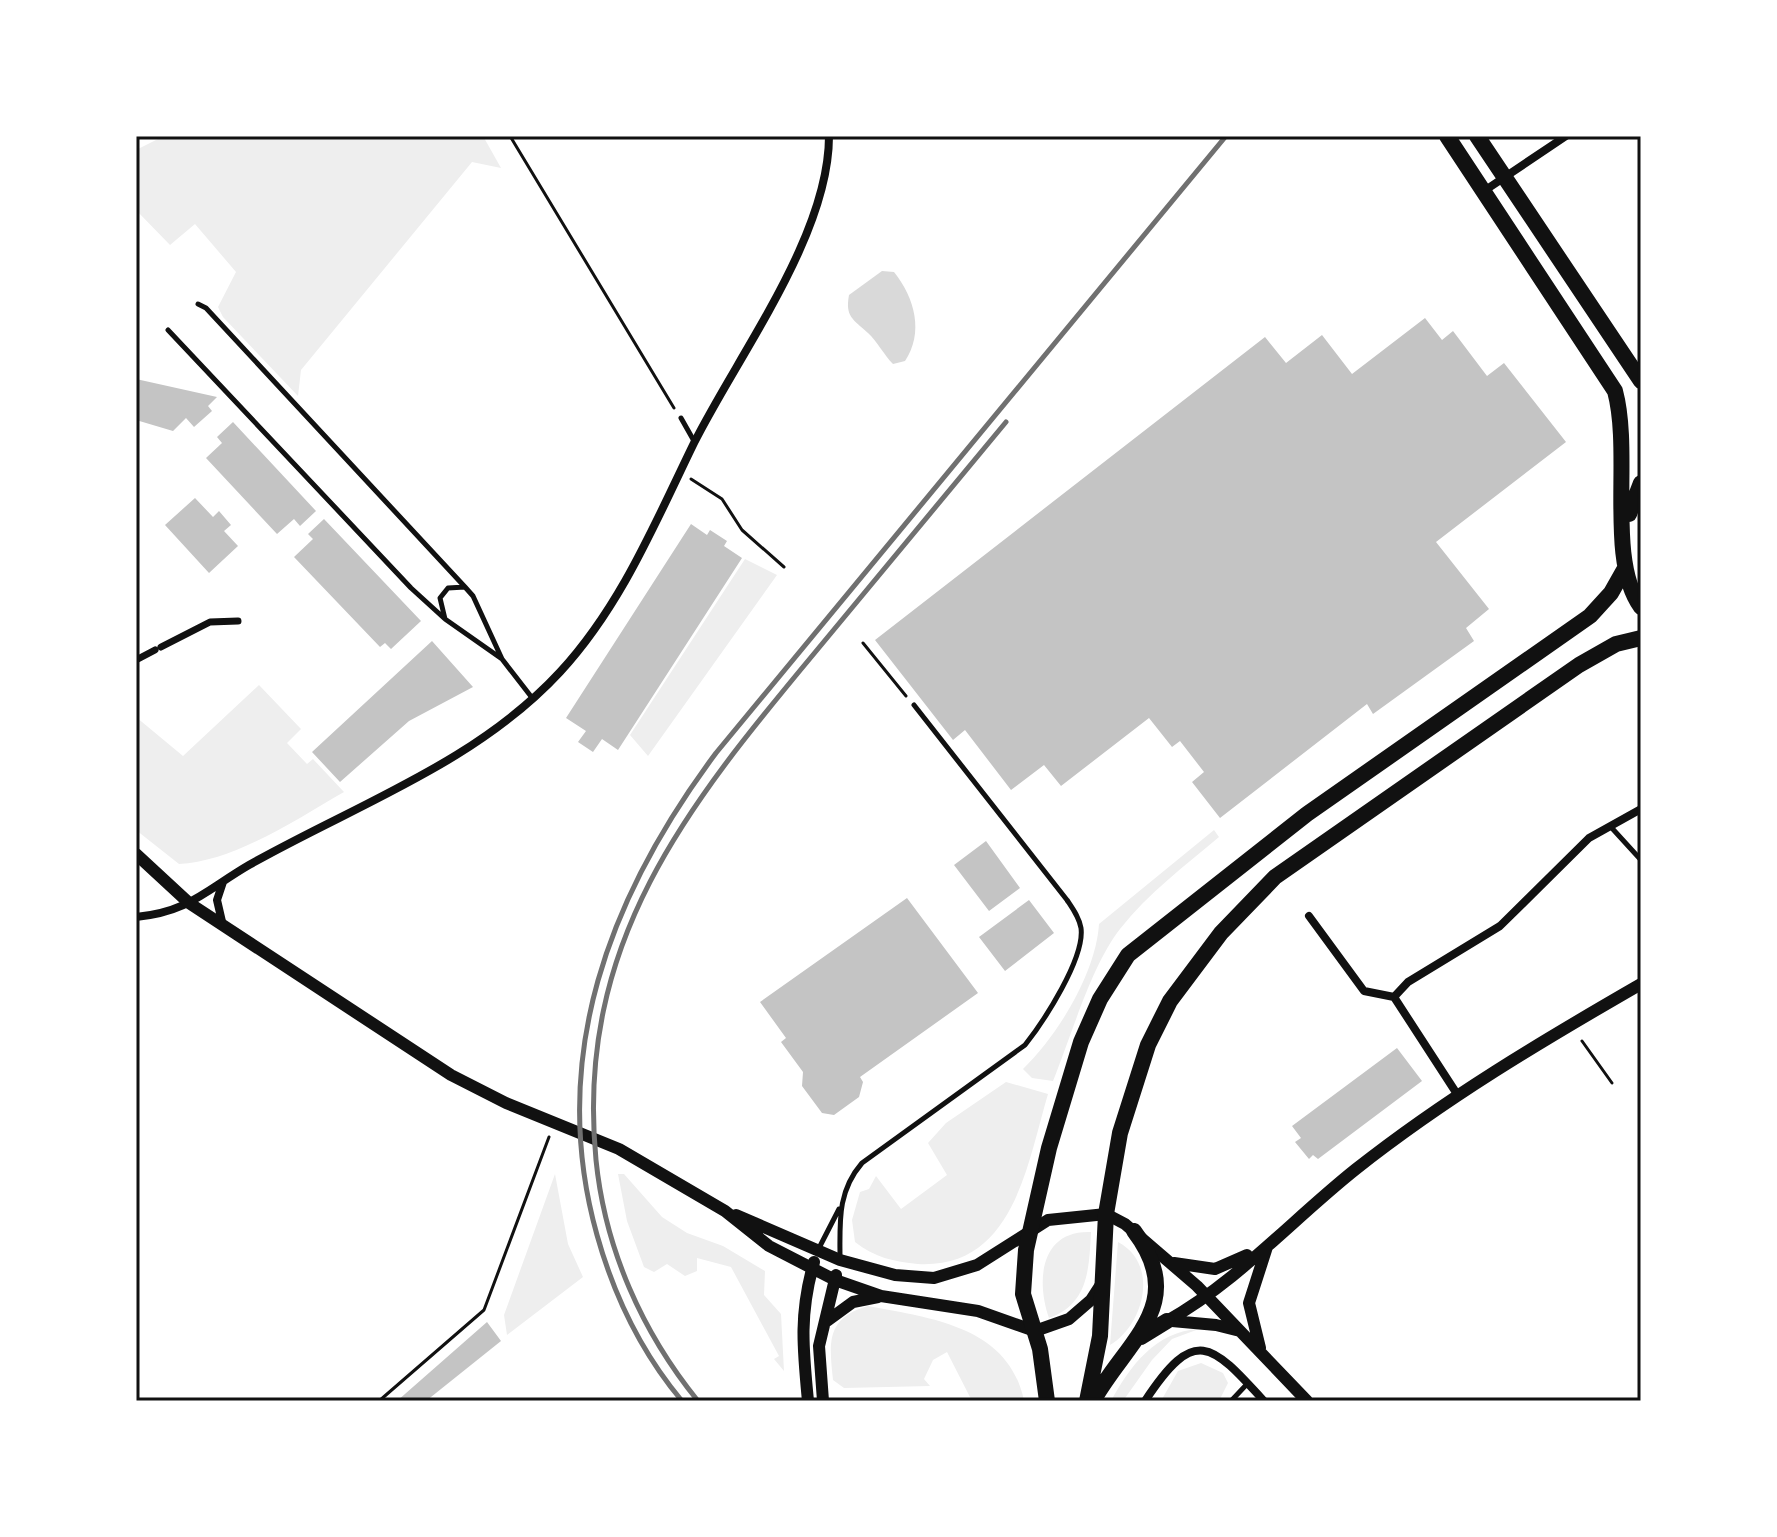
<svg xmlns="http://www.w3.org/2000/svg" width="1777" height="1537" font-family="'IBM Plex Sans',sans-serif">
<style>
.green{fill:#eee}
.water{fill:#d9d9d9}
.building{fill:#c4c4c4}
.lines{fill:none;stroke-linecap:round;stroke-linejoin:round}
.path{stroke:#111;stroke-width:3}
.service{stroke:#111;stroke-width:5}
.pedestrian{stroke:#111;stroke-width:7}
.minor{stroke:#111;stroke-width:8}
.tertiary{stroke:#111;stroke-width:12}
.trunk{stroke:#111;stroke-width:16}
.rail{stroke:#707070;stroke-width:5}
.neatline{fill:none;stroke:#111;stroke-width:3}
</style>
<rect width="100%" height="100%" fill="#fff"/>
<path class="green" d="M 164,136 L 483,136 L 501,168 L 472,162 L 301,370 L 298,396 L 223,317 L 218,307 L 236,272 L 195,224 L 170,245 L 136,210 L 136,150 Z
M 745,559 L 777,575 L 648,756 L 630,735 Z
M 259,685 L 301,729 L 287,743 L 307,764 L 313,759 L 344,792 C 297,819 233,862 179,864 L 136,830 L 136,717 L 183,756 Z
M 1214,830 L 1219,837 C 1185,866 1148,893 1120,929 C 1091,966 1071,1037 1053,1081 L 1032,1078 L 1023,1069 C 1058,1035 1096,973 1099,924 Z
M 1006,1082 L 1048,1094 C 1027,1164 1014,1269 918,1264 C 894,1262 874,1257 855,1242 L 852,1220 L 860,1192 L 869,1189 L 876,1176 L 901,1209 L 947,1175 L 928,1143 L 946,1123 Z
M 555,1174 L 568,1244 L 583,1277 L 507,1335 L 504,1315 Z
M 618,1174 L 624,1174 L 662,1217 L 687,1233 L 723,1246 L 765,1271 L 764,1295 L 781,1314 L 784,1371 L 774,1359 L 779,1356 L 731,1267 L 697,1258 L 697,1271 L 685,1276 L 667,1264 L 654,1272 L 644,1267 L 627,1221 Z
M 1091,1232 C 1089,1268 1089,1304 1049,1318 C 1036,1281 1040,1230 1091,1232 Z
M 1118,1242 C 1160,1264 1144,1325 1110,1345 Z
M 868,1306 C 930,1318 1009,1326 1024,1401 L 972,1401 L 947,1352 L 933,1360 L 924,1379 L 930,1386 L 844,1388 L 833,1380 C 829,1342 826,1318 868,1306 Z
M 1199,1329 L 1172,1339 L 1152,1360 L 1123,1401 L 1111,1401 C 1130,1366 1156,1331 1199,1329 Z
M 1201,1363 L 1223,1373 L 1228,1383 L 1219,1401 L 1161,1401 L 1178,1371 Z"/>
<path class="water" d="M 882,271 L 894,272 C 915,298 924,333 905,361 L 893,364 C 884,355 877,341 868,333 C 853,319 845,317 849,295 Z"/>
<path class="building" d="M 1425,318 L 1442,340 L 1453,331 L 1487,376 L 1504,363 L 1566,442 L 1436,542 L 1489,609 L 1466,628 L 1474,641 L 1373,714 L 1367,704 L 1220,818 L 1192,782 L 1204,772 L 1180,741 L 1172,747 L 1149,718 L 1061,786 L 1044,765 L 1011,790 L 965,730 L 953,740 L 875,640 L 1265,337 L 1286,363 L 1322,335 L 1352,374 Z
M 136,379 L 217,397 L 208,406 L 212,411 L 194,427 L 186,418 L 173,431 L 136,420 Z
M 233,422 L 316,511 L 300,526 L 294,519 L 277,534 L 206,458 L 222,443 L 217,437 Z
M 195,498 L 213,517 L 219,511 L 231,525 L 224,531 L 238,546 L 209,573 L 165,525 Z
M 324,519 L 421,621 L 391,649 L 385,643 L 380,647 L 294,557 L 313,539 L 308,534 Z
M 691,524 L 707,535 L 710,530 L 727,541 L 724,546 L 742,558 L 618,750 L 602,739 L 593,752 L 578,742 L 586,731 L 566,718 Z
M 432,641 L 473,687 L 409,721 L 340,782 L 312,752 Z
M 986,841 L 1020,888 L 989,911 L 954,865 Z
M 907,898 L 978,993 L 860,1077 L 863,1082 L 859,1097 L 834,1115 L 822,1113 L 802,1086 L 803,1072 L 781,1042 L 786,1038 L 760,1002 Z
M 1029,900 L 1054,933 L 1005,971 L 979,937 Z
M 1397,1048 L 1422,1081 L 1318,1159 L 1313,1155 L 1309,1159 L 1295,1142 L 1301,1138 L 1292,1126 Z
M 487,1322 L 501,1341 L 426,1401 L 397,1401 Z"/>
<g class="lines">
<path class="path" d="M 510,136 L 674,408
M 691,479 L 722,499 L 742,530 L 784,567
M 863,643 L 906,696
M 1582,1041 L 1612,1083
M 379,1401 L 484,1310 L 549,1137"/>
<path class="service" d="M 198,304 L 206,308 L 465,587
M 168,330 L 411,588 L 445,619
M 681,418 L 694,441
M 502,659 L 445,619 L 440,598 L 448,588 L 465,587 L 473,596 L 502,659 L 533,699
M 1610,826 L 1641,860
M 818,1250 L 839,1209
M 840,1259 C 840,1222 837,1192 862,1163 L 1025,1045 C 1044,1021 1085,958 1081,928 C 1079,917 1073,909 1067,900 L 914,705
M 1231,1401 L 1248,1383"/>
<path class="pedestrian" d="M 161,647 L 210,622 L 238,621
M 136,660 L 155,650"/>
<path class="minor" d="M 1484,191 L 1566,136
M 1309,916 L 1364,991 L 1394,997 L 1457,1094
M 136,917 C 189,912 206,890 249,865 C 355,805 476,763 560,672 C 621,606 655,523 694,443 C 738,355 829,236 829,136
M 223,926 L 217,900 L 223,882
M 1394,997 L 1408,982 L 1500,926 L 1589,838 L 1641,809
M 1145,1401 C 1195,1325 1211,1343 1264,1401"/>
<path class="tertiary" d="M 136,854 L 189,903 L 451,1075 L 506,1103 L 619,1149 L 725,1211 L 769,1246 L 835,1280 L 881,1296 L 978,1311 L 1035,1331 L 1069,1319 L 1091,1300 L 1102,1283
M 736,1215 L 840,1260 L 895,1275 L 934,1278 L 977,1265 L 1048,1220 L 1106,1214 L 1125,1224 L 1197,1286 L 1307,1401
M 1174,1263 L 1215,1269 L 1247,1255
M 827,1321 L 853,1302 L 878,1297
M 1167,1321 C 1237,1282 1293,1219 1356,1169 C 1446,1098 1542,1041 1641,984
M 1172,1321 L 1216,1325 L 1240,1331
M 1260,1348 L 1249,1303 L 1267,1247
M 808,1401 C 803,1349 799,1314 814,1262
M 823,1401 L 819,1346 L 836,1275"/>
<path class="trunk" d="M 1447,136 L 1615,391 C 1632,454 1606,559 1641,607
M 1477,136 L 1641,381
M 1629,514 L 1641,483
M 1141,1337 L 1167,1321
M 1047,1401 L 1040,1349 L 1023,1294 L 1026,1250 L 1049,1148 L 1081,1042 L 1100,999 L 1128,955 L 1307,814 L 1590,616 L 1611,593 L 1624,570
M 1087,1401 L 1100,1336 L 1106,1214 L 1120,1133 L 1148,1045 L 1170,1001 L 1221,933 L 1275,877 L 1579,665 L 1616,644 L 1641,638
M 1093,1401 C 1126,1341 1190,1304 1134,1231"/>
<path class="rail" d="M 682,1401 C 641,1352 614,1296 597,1235 C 547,1057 610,895 716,753 L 1226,136
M 698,1401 C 642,1332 605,1249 596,1160 C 575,943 687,806 817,650 C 880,574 943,498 1006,422"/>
</g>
<rect width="1777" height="1537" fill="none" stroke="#ffffff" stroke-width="276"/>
<rect x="138" y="138" width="1501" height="1261" class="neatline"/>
</svg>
